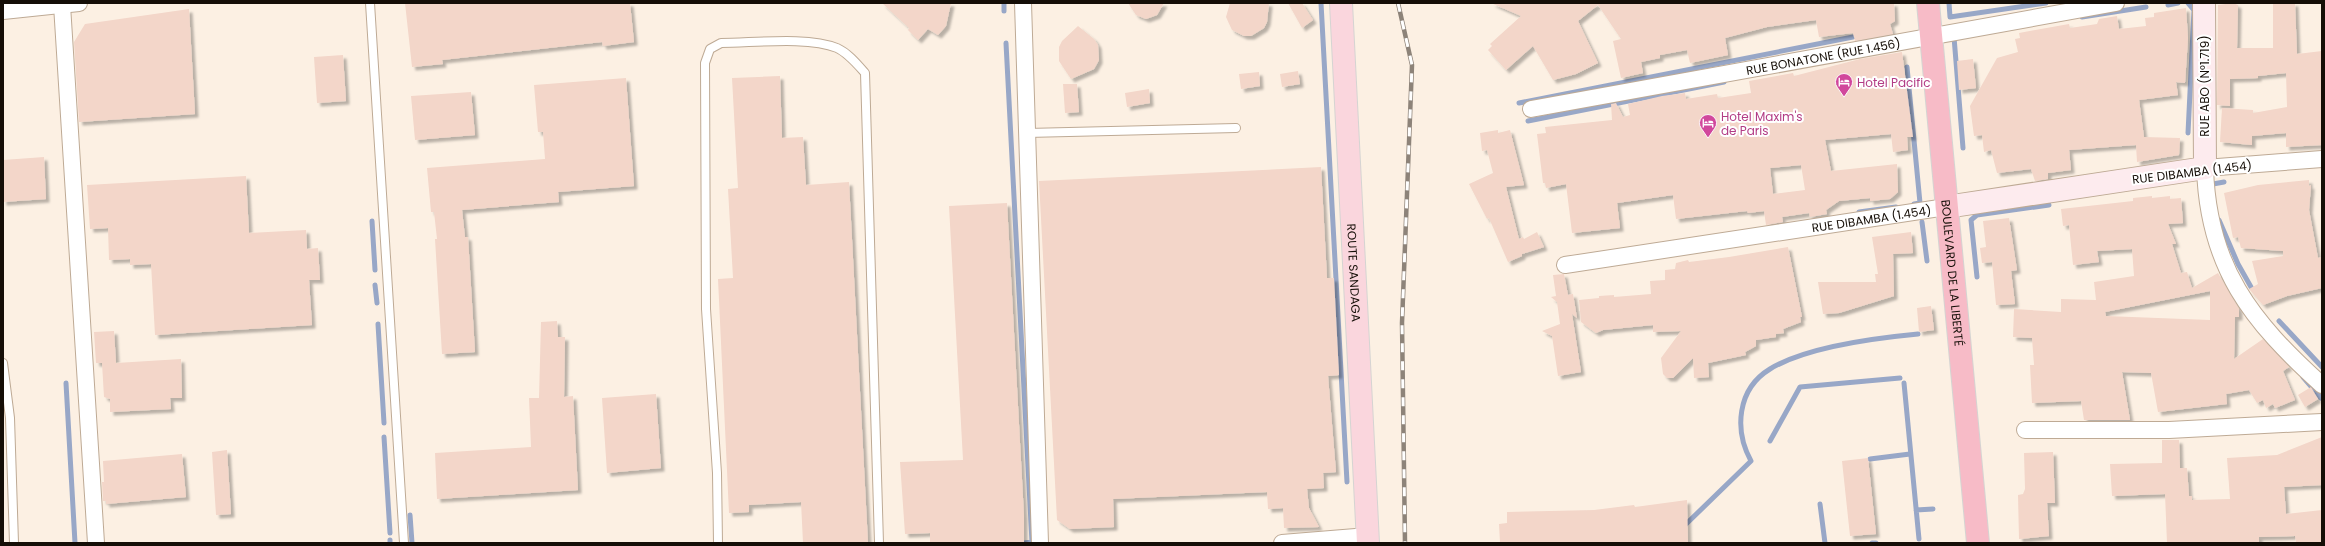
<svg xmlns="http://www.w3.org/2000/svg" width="2325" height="546" font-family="Poppins,sans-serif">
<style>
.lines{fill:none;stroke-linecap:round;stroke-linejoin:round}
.stream{stroke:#98a7c7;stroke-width:5}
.building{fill:#f3d6c9;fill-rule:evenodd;filter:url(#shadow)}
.lane-casing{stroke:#beaa95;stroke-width:10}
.street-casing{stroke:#beaa95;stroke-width:18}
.secondary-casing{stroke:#beaa95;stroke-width:24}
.primary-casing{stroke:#d5d4d2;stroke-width:24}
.highway-casing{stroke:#d5d4d2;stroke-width:24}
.lane{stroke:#fff;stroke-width:8}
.street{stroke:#fff;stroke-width:16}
.secondary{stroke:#fdebee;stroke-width:22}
.primary{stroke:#fad6dd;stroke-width:22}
.highway{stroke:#f7bbc7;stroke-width:22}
.rail-casing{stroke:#8d8379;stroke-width:4.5}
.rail{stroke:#fff;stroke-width:3;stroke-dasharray:9;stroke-linecap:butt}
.labels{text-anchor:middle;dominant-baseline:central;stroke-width:4;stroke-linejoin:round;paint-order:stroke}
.street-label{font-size:12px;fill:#150e07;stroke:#fff}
.hotel-label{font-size:12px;fill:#b23c85;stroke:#fff;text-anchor:start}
</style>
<defs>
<filter id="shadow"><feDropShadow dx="3.5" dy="3.5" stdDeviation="1" flood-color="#0004"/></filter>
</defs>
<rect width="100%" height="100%" fill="#fcf0e3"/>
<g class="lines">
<path class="stream" d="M 1004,3 L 1004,11
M 1321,3 L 1347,482
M 1949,3 L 1950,17 L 2046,3
M 2168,5 L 2178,3
M 2082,17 L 2146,7
M 1954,37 L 1963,148
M 1006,43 L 1032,542 L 1024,543
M 1907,67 L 1920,203 L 1914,204
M 1519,103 L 1853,37
M 1528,121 L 1724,82
M 2188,133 L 2194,10 L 2188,3
M 2211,187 L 2213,184 L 2224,182
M 1859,212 L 1896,207
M 2219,220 L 2238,264 L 2251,287
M 372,221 L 375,270
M 1922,222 L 1927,261
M 1977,277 L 1971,220 L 1977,215 L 2049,205
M 375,285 L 377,303
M 2279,321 L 2322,367
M 378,324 L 384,423
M 2303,377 L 2321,398
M 66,383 L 75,543
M 1904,383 L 1919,539
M 384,437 L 390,533
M 1770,441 L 1800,387 L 1900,378
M 1870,459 L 1910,454
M 1820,504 L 1825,543
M 1916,510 L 1933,509
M 410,515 L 412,543
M 1682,528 L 1751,461 C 1734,430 1737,389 1770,369 C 1806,347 1876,338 1918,334
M 390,540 L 390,543
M 1872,543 L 1876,543"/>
</g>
<path class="building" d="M 405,3 L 630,3 L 634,42 L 603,46 L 602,42 L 442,60 L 443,64 L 412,67 Z
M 882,3 L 951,3 L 946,26 L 938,35 L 928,29 L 918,40 L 908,30 L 909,28 Z
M 1128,3 L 1164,3 L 1157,15 L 1146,19 L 1136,15 Z
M 1230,3 L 1269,3 L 1267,22 L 1264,28 L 1251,36 L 1244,36 L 1232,30 L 1226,17 Z
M 1288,3 L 1302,3 L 1313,20 L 1302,28 Z
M 1491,3 L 1894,3 L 1895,21 L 1890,24 L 1893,34 L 1855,41 L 1853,33 L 1819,37 L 1816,20 L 1767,27 L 1725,38 L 1728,55 L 1690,63 L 1687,50 L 1660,55 L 1660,58 L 1641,62 L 1643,73 L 1621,78 L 1613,41 L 1621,39 L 1598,5 L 1578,21 L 1598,63 L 1576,74 L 1553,80 L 1533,46 L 1506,70 L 1488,50 L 1492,46 L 1490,44 L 1521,16 Z
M 2233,3 L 2238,5 L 2237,48 L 2273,48 L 2273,3 L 2295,3 L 2297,54 L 2322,51 L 2322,145 L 2286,147 L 2286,133 L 2252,136 L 2252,145 L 2220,142 L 2222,108 L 2253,110 L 2253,113 L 2287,107 L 2286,73 L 2258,76 L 2258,78 L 2230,79 L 2230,106 L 2217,105 L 2218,5 Z
M 2186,8 L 2188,38 L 2185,83 L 2176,82 L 2178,95 L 2139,100 L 2144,137 L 2180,138 L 2179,155 L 2137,162 L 2136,145 L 2069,150 L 2071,170 L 2048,173 L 2048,179 L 2035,181 L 2031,169 L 1997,173 L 1991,150 L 1984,152 L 1982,135 L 1974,136 L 1970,106 L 1997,58 L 2018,52 L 2015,39 L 2020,38 L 2019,33 L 2069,24 L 2070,28 L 2097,24 L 2099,19 L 2117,16 L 2119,29 L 2146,26 L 2145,18 L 2154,17 L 2154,13 Z
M 189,9 L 195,114 L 79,122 L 74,42 L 85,24 Z
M 1078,26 L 1094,39 L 1098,45 L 1099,60 L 1094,69 L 1071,79 L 1059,61 L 1059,47 L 1062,41 Z
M 1902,52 L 1913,137 L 1907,137 L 1908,150 L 1893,152 L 1891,134 L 1825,140 L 1831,171 L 1897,164 L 1898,192 L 1890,199 L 1870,201 L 1870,198 L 1839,201 L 1826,210 L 1827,214 L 1810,217 L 1809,213 L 1782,217 L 1783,222 L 1766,225 L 1764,211 L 1748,213 L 1747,211 L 1676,219 L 1673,195 L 1617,203 L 1620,228 L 1572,233 L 1566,184 L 1546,188 L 1545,183 L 1543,183 L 1537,134 L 1546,133 L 1545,127 L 1612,120 L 1611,104 L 1616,103 L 1623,117 L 1630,115 L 1628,104 L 1662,96 L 1685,93 L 1686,99 L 1717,94 L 1718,98 L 1751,93 L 1749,81 L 1793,73 L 1794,76 L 1860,59 ZM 1801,165 L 1805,190 L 1773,194 L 1770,168 Z
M 343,55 L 346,101 L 317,103 L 314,57 Z
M 1973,59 L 1976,88 L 1959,90 L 1957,61 Z
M 1298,71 L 1300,84 L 1282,87 L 1280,74 Z
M 1259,72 L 1260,86 L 1241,89 L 1239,74 Z
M 780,76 L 782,138 L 803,137 L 806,185 L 849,182 L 868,543 L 803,543 L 801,502 L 749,505 L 749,512 L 729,513 L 718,279 L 733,278 L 728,189 L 738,188 L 732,78 Z
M 626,78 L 634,186 L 558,192 L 559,202 L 462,210 L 465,237 L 468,237 L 475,352 L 442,354 L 435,239 L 437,239 L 434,212 L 431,212 L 427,168 L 545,159 L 543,132 L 538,132 L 534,85 Z
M 1063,84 L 1077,84 L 1079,112 L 1065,113 Z
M 1149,89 L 1150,103 L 1127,107 L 1125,93 Z
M 471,92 L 475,135 L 415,140 L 411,96 Z
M 1498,130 L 1498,133 L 1510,130 L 1524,185 L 1506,187 L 1519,239 L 1523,237 L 1524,239 L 1537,232 L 1544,247 L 1522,254 L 1522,256 L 1508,262 L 1489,218 L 1487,219 L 1469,184 L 1493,173 L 1487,150 L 1482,151 L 1480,133 Z
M 44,157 L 46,199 L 3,202 L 3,160 Z
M 1321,167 L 1327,278 L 1334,278 L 1339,375 L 1328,376 L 1336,472 L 1323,473 L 1324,488 L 1307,489 L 1309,508 L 1319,527 L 1284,528 L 1283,508 L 1268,509 L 1267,492 L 1113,499 L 1114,527 L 1070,529 L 1057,520 L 1039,181 Z
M 246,176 L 249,233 L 306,230 L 307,249 L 318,248 L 320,280 L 309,280 L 312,325 L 155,335 L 151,264 L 130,265 L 130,259 L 109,260 L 108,228 L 90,229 L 87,185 Z
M 2309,180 L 2309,186 L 2311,185 L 2309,210 L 2318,258 L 2322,257 L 2322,288 L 2287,296 L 2263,305 L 2249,289 L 2258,284 L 2252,261 L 2283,256 L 2283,251 L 2241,248 L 2238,237 L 2233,238 L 2224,193 L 2258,185 Z
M 2152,196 L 2152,198 L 2170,196 L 2170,199 L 2181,198 L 2183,223 L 2168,224 L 2176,244 L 2172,244 L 2181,273 L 2187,272 L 2192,288 L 2218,273 L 2239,309 L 2239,317 L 2235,317 L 2234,359 L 2263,339 L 2289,367 L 2283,371 L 2295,400 L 2275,408 L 2273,404 L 2266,408 L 2263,400 L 2257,403 L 2249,390 L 2226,394 L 2227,404 L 2158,412 L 2151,373 L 2122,372 L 2130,420 L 2084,420 L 2081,401 L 2032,403 L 2030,365 L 2034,365 L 2032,338 L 2013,337 L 2014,309 L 2061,312 L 2061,299 L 2096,300 L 2094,282 L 2134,276 L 2132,249 L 2097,251 L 2099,262 L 2073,265 L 2069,225 L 2063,226 L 2061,209 L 2133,201 L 2133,198 ZM 2210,291 L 2210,320 L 2106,316 L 2105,312 Z
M 1007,203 L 1024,516 L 1024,542 L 930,543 L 930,533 L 905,534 L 900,462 L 963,460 L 949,206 Z
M 2009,218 L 2017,270 L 2011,271 L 2015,304 L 1996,305 L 1992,262 L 1982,263 L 1980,248 L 1986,247 L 1983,221 Z
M 1911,232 L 1913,253 L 1893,254 L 1894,296 L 1839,313 L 1823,314 L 1818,282 L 1876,282 L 1875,274 L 1878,274 L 1872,237 Z
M 1788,247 L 1802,317 L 1800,317 L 1801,322 L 1783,329 L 1784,333 L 1776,334 L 1776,337 L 1756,340 L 1756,346 L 1745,352 L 1746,355 L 1708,363 L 1709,377 L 1694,378 L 1693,358 L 1673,378 L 1667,378 L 1663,374 L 1661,358 L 1681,331 L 1653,332 L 1653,325 L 1603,330 L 1596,333 L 1581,322 L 1579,300 L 1599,298 L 1599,296 L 1614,295 L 1614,297 L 1651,294 L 1650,281 L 1665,280 L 1665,270 L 1675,269 L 1676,263 L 1688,260 L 1689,262 L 1729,257 Z
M 1564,274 L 1568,295 L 1573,294 L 1577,318 L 1572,314 L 1581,372 L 1558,376 L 1552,336 L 1542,331 L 1560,324 L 1557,302 L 1551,297 L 1556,296 L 1553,275 Z
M 1931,306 L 1934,330 L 1919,332 L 1917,308 Z
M 557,321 L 558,337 L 565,337 L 564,397 L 573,396 L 578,490 L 437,499 L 435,453 L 531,447 L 529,398 L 539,398 L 541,322 Z
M 114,331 L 116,363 L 181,359 L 182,398 L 170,398 L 171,409 L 110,412 L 110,399 L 104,397 L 102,363 L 96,363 L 94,332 Z
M 2311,387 L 2318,399 L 2305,407 L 2298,395 Z
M 656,394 L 661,468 L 607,473 L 602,398 Z
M 2322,437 L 2322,485 L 2284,487 L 2286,514 L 2322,510 L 2322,543 L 2296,543 L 2295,536 L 2259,537 L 2259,543 L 2167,543 L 2165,494 L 2112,496 L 2110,464 L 2162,463 L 2162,440 L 2179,440 L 2180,468 L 2187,468 L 2189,496 L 2192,496 L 2192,500 L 2230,499 L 2227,458 L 2277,455 Z
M 227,450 L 231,514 L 216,515 L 212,452 Z
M 2053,452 L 2055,503 L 2047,503 L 2049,536 L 2019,539 L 2018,495 L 2023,494 L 2025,489 L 2024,453 Z
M 182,454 L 186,497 L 106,504 L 106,501 L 103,501 L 102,482 L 104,482 L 103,461 Z
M 1868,458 L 1876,534 L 1850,536 L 1842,461 Z
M 1687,500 L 1688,543 L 1500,543 L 1499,524 L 1507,523 L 1507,512 L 1594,510 L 1634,505 L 1635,507 Z"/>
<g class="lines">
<defs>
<path id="lane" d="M 370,3 L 404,543
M 1027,133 L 1236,128
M 3,363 L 10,418 L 14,543
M 718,543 L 717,473 L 706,309 L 705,63 L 710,49 L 721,43 C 753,43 808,36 837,48 C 848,53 857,64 865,73 L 879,543"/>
<g id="street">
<path d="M 1023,3 L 1040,543"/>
<path d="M 62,5 L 96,543"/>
<path d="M 3,11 L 79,3"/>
<path id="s1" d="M 1531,109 L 2116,3"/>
<path d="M 2322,159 L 2205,168 C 2208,267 2251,321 2322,385"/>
<path id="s2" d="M 1565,265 L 1946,207"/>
<path d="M 2025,430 L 2169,430 L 2322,422"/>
<path d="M 1282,543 L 1368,536"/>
</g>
<path id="secondary" d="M 1946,207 L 2205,168 L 2204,3"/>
<g id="primary">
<path id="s3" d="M 1341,3 L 1368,543"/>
</g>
<g id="highway">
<path id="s4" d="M 1928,3 L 1978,543"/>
</g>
</defs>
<use href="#lane" class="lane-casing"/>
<use href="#street" class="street-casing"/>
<use href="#secondary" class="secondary-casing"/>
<use href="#primary" class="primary-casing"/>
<use href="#highway" class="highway-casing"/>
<use href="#lane" class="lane"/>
<use href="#street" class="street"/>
<use href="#secondary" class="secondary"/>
<use href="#primary" class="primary"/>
<use href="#highway" class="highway"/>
<defs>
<path id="rail" d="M 1398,3 L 1412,65 L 1402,323 L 1405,543"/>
</defs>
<use href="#rail" class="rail-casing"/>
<use href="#rail" class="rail"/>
</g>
<defs>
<symbol id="hotel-pin" viewBox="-11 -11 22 30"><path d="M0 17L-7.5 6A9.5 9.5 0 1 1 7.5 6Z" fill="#d1479c" stroke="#fff"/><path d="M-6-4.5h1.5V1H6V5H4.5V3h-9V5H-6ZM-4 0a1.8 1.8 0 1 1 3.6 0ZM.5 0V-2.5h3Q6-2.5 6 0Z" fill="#fff"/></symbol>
</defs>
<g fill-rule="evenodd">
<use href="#hotel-pin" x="1834" y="72" width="20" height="27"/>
<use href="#hotel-pin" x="1698" y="113" width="20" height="27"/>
</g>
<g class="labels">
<g class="street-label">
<text stroke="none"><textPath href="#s1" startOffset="297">RUE BONATONE (RUE 1.456)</textPath></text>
<text transform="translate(2204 86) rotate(-90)">RUE ABO (N°1.719)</text>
<text transform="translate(2192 172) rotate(-7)">RUE DIBAMBA (1.454)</text>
<text stroke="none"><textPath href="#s2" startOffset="310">RUE DIBAMBA (1.454)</textPath></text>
<text stroke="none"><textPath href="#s3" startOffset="270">ROUTE SANDAGA</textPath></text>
<text stroke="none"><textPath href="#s4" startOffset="271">BOULEVARD DE LA LIBERTÉ</textPath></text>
</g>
<g class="hotel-label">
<text x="1857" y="82">Hotel Pacific</text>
<text x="1721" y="116">Hotel Maxim's<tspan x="1721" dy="14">de Paris</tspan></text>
</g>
</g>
<rect width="2325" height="546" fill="none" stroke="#150e07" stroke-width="8"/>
</svg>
